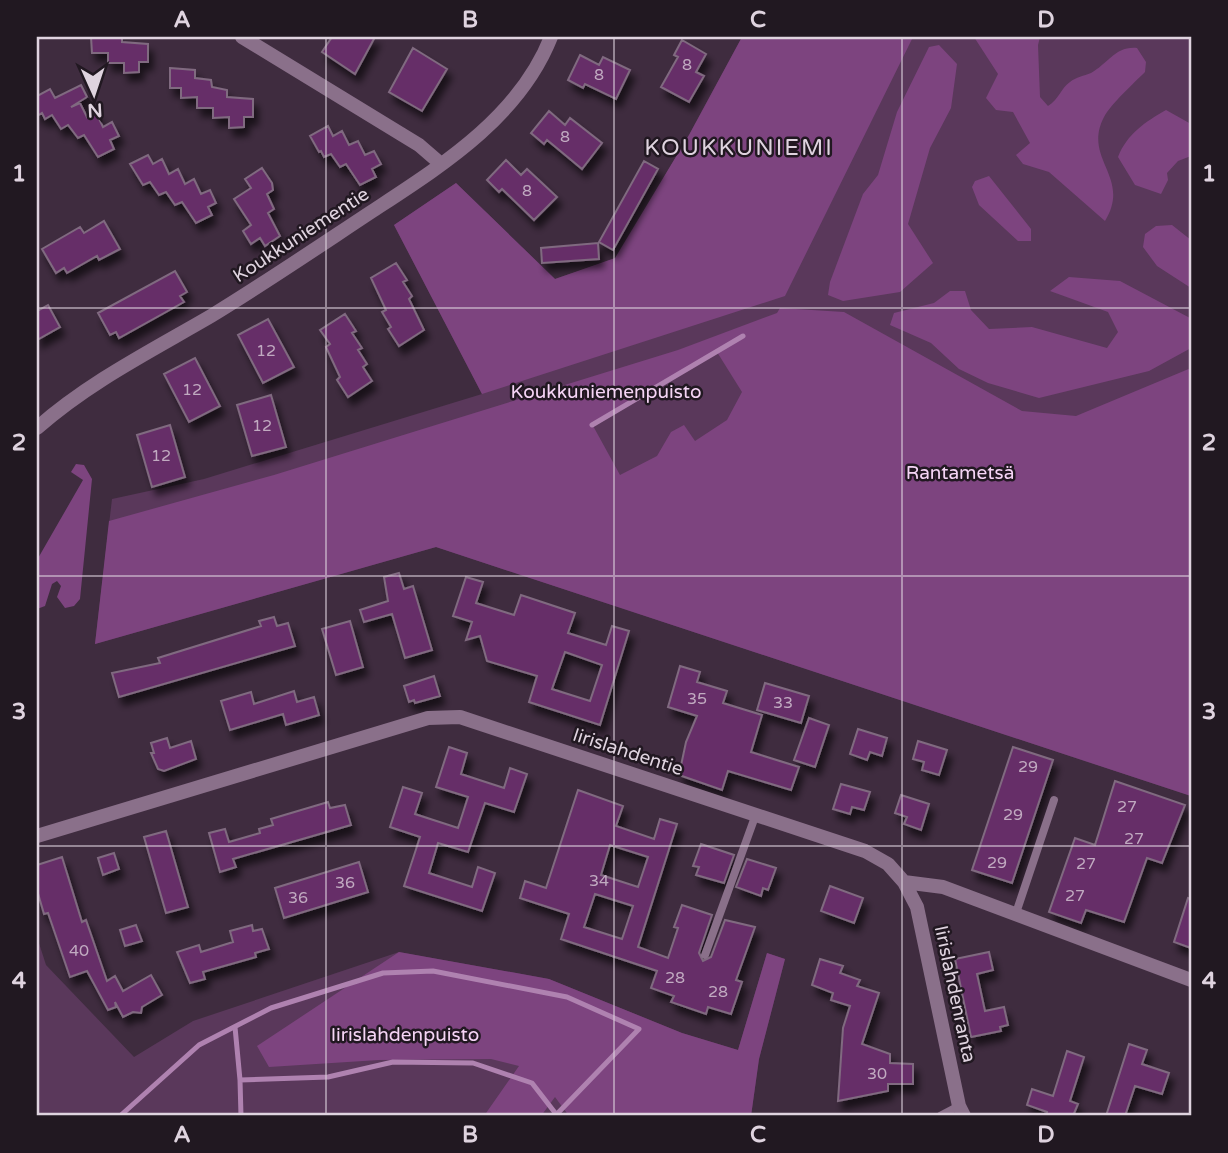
<svg xmlns="http://www.w3.org/2000/svg" width="1228" height="1153" font-family="'Varela Round',sans-serif">
<style>
.green{fill:#5a385b}
.forest{fill:#7d447f;fill-rule:evenodd}
.lines{fill:none;stroke-linecap:round;stroke-linejoin:round}
.stream{stroke:#af82b0;stroke-width:5}
.building{fill:#662f68;stroke:#806a80;stroke-width:2;fill-rule:evenodd;filter:url(#shadow)}
.service{stroke:#8a708a;stroke-width:8}
.minor{stroke:#8a708a;stroke-width:14}
.grid{fill:none;stroke:#dfd3df;stroke-width:2;stroke-opacity:0.55}
.labels{text-anchor:middle;dominant-baseline:central;stroke-width:5;stroke-linejoin:round;paint-order:stroke}
.number-label{font-size:16px;fill:#c1aac1}
.street-label{font-size:19px;fill:#dfd3df;stroke:#211821}
.park-label{font-size:19px;fill:#f5d4f5;stroke:#211821}
.quarter-label{font-size:23px;letter-spacing:2px;fill:#dfd3df;stroke:#211821}
.neatline{fill:none;stroke:#dfd3df;stroke-width:2.5}
.grid-label{font-size:23px;text-anchor:middle;font-weight:bold;fill:#dfd3df}
</style>
<defs>
<filter id="shadow"><feDropShadow dx="4.5" dy="8" stdDeviation="3.5" flood-color="#0009"/></filter>
</defs>
<rect width="100%" height="100%" fill="#3f2c3f"/>
<path class="green" d="M 742,37 L 1191,37 L 1191,796 L 436,547 L 95,644 L 112,499 L 204,479 L 482,394 L 394,225 L 456,183 L 555,279 L 616,258 L 689,135 Z
M 37,937 L 46,965 L 134,1057 L 193,1021 L 399,952 L 549,979 L 682,1033 L 738,1050 L 767,953 L 785,959 L 759,1059 L 751,1116 L 37,1116 Z"/>
<path class="forest" d="M 742,37 L 913,37 L 785,296 L 482,394 L 394,225 L 456,183 L 555,279 L 615,258 L 689,135 Z
M 974,37 L 1040,37 L 1038,45 L 1040,97 L 1048,106 C 1059,99 1061,88 1070,82 C 1076,77 1084,76 1091,73 C 1108,64 1115,46 1137,48 L 1146,62 L 1145,72 C 1134,83 1111,104 1104,117 C 1082,159 1132,177 1105,221 L 1049,172 L 1023,164 L 1016,155 L 1030,143 L 1013,112 L 996,110 L 986,98 L 998,74 Z
M 939,45 L 957,64 L 951,108 L 930,148 L 908,224 L 933,263 L 900,292 L 843,301 L 828,295 L 830,282 L 863,194 L 878,175 L 897,112 L 929,47 Z
M 1166,110 L 1191,124 L 1191,156 L 1178,161 L 1167,173 L 1168,180 L 1161,194 L 1135,185 L 1118,157 C 1127,134 1145,122 1166,110 Z
M 989,176 L 1031,229 L 1031,241 L 1018,241 L 979,205 L 972,187 L 975,181 Z
M 1172,225 L 1191,240 L 1191,288 L 1157,266 L 1143,247 L 1145,234 L 1156,226 Z
M 1069,277 L 1120,281 L 1190,318 L 1191,348 L 1149,371 L 1039,398 L 988,383 L 959,369 L 931,343 L 890,325 L 894,313 L 934,303 L 950,291 L 965,291 L 971,310 L 989,329 L 1032,327 L 1107,348 L 1118,332 L 1108,312 L 1050,291 Z
M 780,308 L 844,312 L 1022,411 L 1076,416 L 1191,368 L 1191,796 L 436,547 L 95,644 L 109,521 L 274,475 L 678,350 L 777,313 ZM 717,352 L 742,392 L 727,420 L 695,441 L 684,425 L 671,432 L 657,456 L 620,475 L 592,424 Z
M 76,464 L 84,465 L 92,479 L 80,599 L 74,606 L 65,608 L 57,597 L 61,586 L 57,581 L 52,584 L 45,606 L 37,609 L 37,560 L 83,480 L 71,472 Z
M 399,952 L 549,979 L 682,1033 L 738,1050 L 767,953 L 785,959 L 759,1059 L 751,1116 L 569,1116 L 555,1097 L 541,1116 L 484,1116 L 519,1066 L 491,1059 L 379,1060 L 269,1067 L 257,1046 Z"/>
<g class="lines">
<path class="stream" d="M 592,425 L 743,336
M 235,1027 L 240,1080 L 328,1077 L 393,1062 L 473,1063 L 532,1083 L 556,1114
M 240,1080 L 241,1116
M 120,1116 L 199,1045 L 271,1008 L 383,973 L 433,971 L 567,997 L 639,1029 L 555,1116"/>
</g>
<path class="building" d="M 91,37 L 122,37 L 122,42 L 148,44 L 148,62 L 139,62 L 139,72 L 124,73 L 124,63 L 108,63 L 108,53 L 92,53 Z
M 332,37 L 375,37 L 355,74 L 322,52 Z
M 682,40 L 706,54 L 696,72 L 704,76 L 689,102 L 661,87 L 678,57 L 674,55 Z
M 413,48 L 447,69 L 422,111 L 389,92 Z
M 580,55 L 599,65 L 603,57 L 630,70 L 616,99 L 585,84 L 583,88 L 568,80 Z
M 170,68 L 195,70 L 195,78 L 211,80 L 212,87 L 227,90 L 227,97 L 253,99 L 253,117 L 244,117 L 244,127 L 229,128 L 229,117 L 213,118 L 213,108 L 197,108 L 197,97 L 181,98 L 181,88 L 170,88 Z
M 81,85 L 87,97 L 71,107 L 80,103 L 87,117 L 96,112 L 103,127 L 112,122 L 119,136 L 110,140 L 114,149 L 98,157 L 84,135 L 78,138 L 68,125 L 61,129 L 52,115 L 45,119 L 42,113 L 37,116 L 37,96 L 50,89 L 55,98 Z
M 549,111 L 565,125 L 570,118 L 602,143 L 582,169 L 547,140 L 544,144 L 531,133 Z
M 328,126 L 333,136 L 342,131 L 349,145 L 358,141 L 365,155 L 374,151 L 381,164 L 372,169 L 376,177 L 360,185 L 346,164 L 340,167 L 331,154 L 324,157 L 321,151 L 319,152 L 310,136 Z
M 148,155 L 153,164 L 162,159 L 169,174 L 178,169 L 185,184 L 194,179 L 201,194 L 210,190 L 216,203 L 208,207 L 212,215 L 196,223 L 182,202 L 175,205 L 166,192 L 159,195 L 150,182 L 143,185 L 130,164 Z
M 506,160 L 521,175 L 527,169 L 557,197 L 534,220 L 502,189 L 499,192 L 487,180 Z
M 644,161 L 658,169 L 613,250 L 599,242 Z
M 262,168 L 272,183 L 273,190 L 267,194 L 274,209 L 268,213 L 280,236 L 265,246 L 260,238 L 251,244 L 243,231 L 251,225 L 234,199 L 251,188 L 245,179 Z
M 104,221 L 120,249 L 99,260 L 97,256 L 67,273 L 64,268 L 56,273 L 42,249 L 80,227 L 84,233 Z
M 598,243 L 599,259 L 542,263 L 541,248 Z
M 396,263 L 407,280 L 403,282 L 412,296 L 409,299 L 424,330 L 399,346 L 388,329 L 391,327 L 382,312 L 386,310 L 371,278 Z
M 175,271 L 187,292 L 180,296 L 184,302 L 119,338 L 116,332 L 110,335 L 98,313 Z
M 48,305 L 60,327 L 37,340 L 37,311 Z
M 345,314 L 356,331 L 352,333 L 362,348 L 358,350 L 367,364 L 363,367 L 372,381 L 348,397 L 337,380 L 340,377 L 326,347 L 330,344 L 320,330 Z
M 268,319 L 294,367 L 263,383 L 238,335 Z
M 195,358 L 220,406 L 189,422 L 164,374 Z
M 271,395 L 286,447 L 252,456 L 237,405 Z
M 170,425 L 185,477 L 152,487 L 137,435 Z
M 399,573 L 404,589 L 413,586 L 432,650 L 405,658 L 392,614 L 364,622 L 360,610 L 388,601 L 384,577 Z
M 466,577 L 483,582 L 476,603 L 514,615 L 521,595 L 575,613 L 568,633 L 606,645 L 612,626 L 629,631 L 600,725 L 529,702 L 537,676 L 487,661 L 480,636 L 466,640 L 472,622 L 453,616 ZM 565,652 L 602,665 L 590,701 L 552,689 Z
M 274,617 L 277,626 L 288,623 L 295,646 L 119,697 L 112,673 L 160,663 L 158,658 L 261,626 L 259,621 Z
M 350,621 L 363,667 L 336,675 L 322,629 Z
M 680,666 L 700,672 L 697,682 L 727,691 L 723,703 L 762,715 L 751,752 L 799,767 L 791,790 L 728,771 L 722,790 L 679,775 L 686,742 L 697,716 L 668,707 Z
M 434,676 L 440,696 L 415,703 L 414,700 L 409,702 L 404,686 Z
M 765,683 L 809,696 L 801,723 L 757,710 Z
M 294,691 L 297,702 L 314,697 L 319,715 L 286,725 L 283,714 L 230,730 L 221,701 L 251,692 L 254,704 Z
M 809,718 L 829,725 L 815,767 L 794,760 Z
M 858,729 L 887,738 L 882,756 L 870,752 L 867,760 L 850,754 Z
M 167,738 L 170,748 L 191,741 L 196,759 L 164,771 L 158,769 L 151,753 L 154,753 L 151,743 Z
M 918,741 L 947,750 L 939,775 L 922,770 L 924,762 L 913,759 Z
M 449,747 L 467,753 L 461,774 L 504,788 L 510,768 L 527,774 L 514,812 L 485,803 L 468,852 L 438,843 L 429,873 L 472,887 L 478,867 L 495,873 L 482,911 L 404,886 L 420,837 L 390,827 L 403,787 L 422,793 L 415,814 L 458,828 L 468,797 L 436,787 Z
M 1013,747 L 1053,760 L 1012,883 L 972,870 Z
M 1115,781 L 1185,805 L 1162,863 L 1147,858 L 1124,922 L 1086,910 L 1081,923 L 1049,912 L 1075,838 L 1095,845 Z
M 841,784 L 870,792 L 864,810 L 852,807 L 850,814 L 833,809 Z
M 578,790 L 623,806 L 616,826 L 654,839 L 660,819 L 677,824 L 638,947 L 668,958 L 678,928 L 674,927 L 682,905 L 712,915 L 699,953 L 703,961 L 711,957 L 725,920 L 755,927 L 736,980 L 742,982 L 731,1014 L 708,1007 L 706,1014 L 671,1002 L 674,996 L 651,988 L 657,971 L 561,939 L 569,914 L 520,898 L 525,881 L 546,888 ZM 610,845 L 648,857 L 638,887 L 601,875 ZM 595,894 L 633,906 L 622,939 L 584,927 Z
M 901,795 L 929,804 L 921,830 L 904,824 L 907,817 L 895,813 Z
M 328,802 L 330,808 L 345,805 L 351,825 L 233,859 L 236,867 L 220,872 L 209,833 L 225,829 L 229,842 L 260,833 L 259,829 L 273,825 L 271,819 Z
M 166,831 L 188,907 L 166,913 L 144,837 Z
M 701,844 L 734,855 L 724,883 L 696,875 L 699,867 L 693,866 Z
M 114,853 L 119,869 L 103,875 L 98,858 Z
M 62,857 L 82,922 L 86,920 L 107,981 L 115,976 L 123,991 L 151,975 L 162,995 L 142,1007 L 141,1013 L 133,1012 L 123,1017 L 115,1002 L 116,1007 L 108,1010 L 87,971 L 70,977 L 48,913 L 44,914 L 37,890 L 37,865 Z
M 747,859 L 776,868 L 768,890 L 763,888 L 761,896 L 736,887 Z
M 359,862 L 368,892 L 284,918 L 275,888 Z
M 830,886 L 863,898 L 854,923 L 821,911 Z
M 1188,898 L 1191,899 L 1191,948 L 1174,942 Z
M 136,925 L 142,941 L 125,946 L 120,930 Z
M 252,925 L 253,931 L 262,929 L 269,949 L 255,953 L 256,957 L 203,972 L 205,979 L 190,983 L 177,952 L 199,945 L 201,952 L 233,942 L 230,931 Z
M 989,952 L 993,970 L 977,974 L 985,1011 L 1004,1007 L 1008,1025 L 1000,1027 L 1001,1031 L 971,1037 L 955,959 Z
M 820,959 L 843,966 L 840,973 L 860,980 L 857,986 L 879,993 L 862,1044 L 890,1054 L 890,1063 L 913,1064 L 913,1084 L 888,1084 L 888,1091 L 838,1101 L 843,1028 L 850,1006 L 831,1000 L 833,993 L 812,985 Z
M 1129,1044 L 1147,1050 L 1142,1064 L 1169,1073 L 1162,1094 L 1135,1086 L 1125,1116 L 1106,1116 Z
M 1067,1051 L 1084,1057 L 1070,1101 L 1078,1104 L 1073,1116 L 1046,1116 L 1047,1112 L 1027,1105 L 1032,1089 L 1053,1096 Z"/>
<g class="lines">
<path class="service" d="M 1016,913 L 1054,800
M 705,955 L 756,814
M 940,1116 L 959,1106"/>
<path class="minor" d="M 242,37 L 419,145 L 441,164
M 37,428 C 89,382 151,351 211,316 C 265,283 318,247 371,212 C 441,166 519,118 551,37
M 37,836 L 428,718 L 460,717 L 865,851 L 888,864 L 904,882 L 943,887 L 1191,980
M 904,882 L 917,907 L 959,1106 L 964,1116"/>
</g>
<path class="grid" d="M 326,37 L 326,1116M 614,37 L 614,1116M 902,37 L 902,1116M 37,308 L 1191,308M 37,576 L 1191,576M 37,846 L 1191,846"/>
<g class="labels">
<g class="number-label">
<text x="687" y="65">8</text>
<text x="599" y="75">8</text>
<text x="565" y="137">8</text>
<text x="527" y="191">8</text>
<text x="266" y="351">12</text>
<text x="192" y="390">12</text>
<text x="262" y="426">12</text>
<text x="161" y="456">12</text>
<text x="697" y="699">35</text>
<text x="783" y="703">33</text>
<text x="1028" y="767">29</text>
<text x="1127" y="807">27</text>
<text x="1013" y="815">29</text>
<text x="1134" y="839">27</text>
<text x="997" y="863">29</text>
<text x="1086" y="864">27</text>
<text x="599" y="881">34</text>
<text x="345" y="883">36</text>
<text x="1075" y="896">27</text>
<text x="298" y="898">36</text>
<text x="79" y="951">40</text>
<text x="675" y="978">28</text>
<text x="718" y="992">28</text>
<text x="877" y="1074">30</text>
</g>
<g class="street-label">
<text transform="translate(301 235) rotate(-33)">Koukkuniementie</text>
<text transform="translate(628 752) rotate(18)">Iirislahdentie</text>
<text transform="translate(955 994) rotate(78)">Iirislahdenranta</text>
</g>
<g class="park-label">
<text x="606" y="392">Koukkuniemenpuisto</text>
<text x="960" y="473">Rantametsä</text>
<text x="405" y="1035">Iirislahdenpuisto</text>
</g>
<g class="quarter-label">
<text x="739" y="148">KOUKKUNIEMI</text>
</g>
</g>
<rect width="1228" height="1153" fill="none" stroke="#211821" stroke-width="77"/>
<g transform="translate(94 94) rotate(177)" stroke="#211821" stroke-width="5" paint-order="stroke">
<path d="M0-5L12 26L0 18L-12 26Z" fill="#dfd3df"/>
<text y="-10" font-size="19" font-weight="bold" text-anchor="middle" fill="#dfd3df">N</text>
</g>
<rect x="38" y="38" width="1152" height="1076" class="neatline"/>
<g class="grid-label">
<text x="182" y="27">A</text>
<text x="470" y="27">B</text>
<text x="758" y="27">C</text>
<text x="1046" y="27">D</text>
<text x="19" y="181">1</text>
<text x="1209" y="181">1</text>
<text x="19" y="450">2</text>
<text x="1209" y="450">2</text>
<text x="19" y="719">3</text>
<text x="1209" y="719">3</text>
<text x="19" y="988">4</text>
<text x="1209" y="988">4</text>
<text x="182" y="1142">A</text>
<text x="470" y="1142">B</text>
<text x="758" y="1142">C</text>
<text x="1046" y="1142">D</text>
</g>
</svg>
